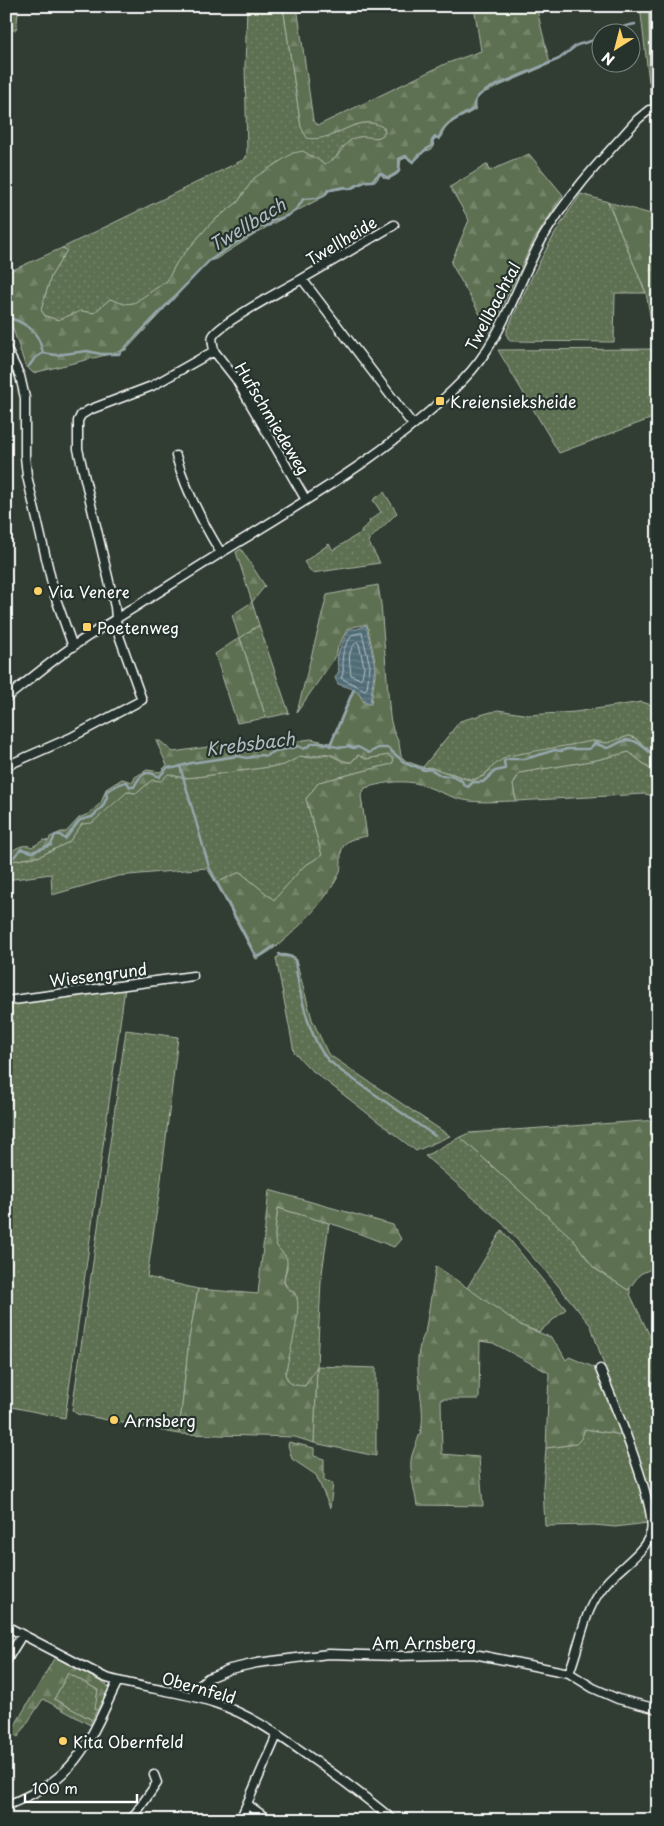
<svg xmlns="http://www.w3.org/2000/svg" width="664" height="1826" font-family="'Playpen Sans',sans-serif">
<style>
.grass{fill:url(#grass-dots);stroke:#aeb7a8}
.forest{fill:url(#forest-firs);stroke:#aeb7a8}
.water{fill:url(#water-rules);stroke:#96a7ad}
.lines{fill:none;stroke-linecap:round;stroke-linejoin:round}
.shore{stroke:#b9c4c8;stroke-width:1}
.stream{stroke:#96a7ad;stroke-width:2.5}
.minor-casing{stroke:#fff;stroke-width:11}
.minor{stroke:#26332d;stroke-width:8}
.poi-dot{fill:#ffd166;stroke:#26332d;stroke-width:2}
.labels{text-anchor:middle;dominant-baseline:central;stroke-width:4.5;stroke-linejoin:round;paint-order:stroke}
.street-label{font-size:16px;fill:#fff;stroke:#26332d}
.poi-label{font-size:16px;fill:#fff;stroke:#26332d;text-anchor:start}
.water-label{font-size:18px;font-style:italic;fill:#b0bdc1;stroke:#26332d}
</style>
<defs>
<pattern id="grass-dots" width="8" height="8" patternUnits="userSpaceOnUse" patternTransform="scale(1.25)"><rect width="8" height="8" fill="#5d6f51"/><path d="M2 2h.1M6 6h.1" fill="none" stroke="#75856b" stroke-width="1.8" stroke-linecap="round"/></pattern>
<pattern id="forest-firs" width="22" height="20" patternUnits="userSpaceOnUse" patternTransform="scale(1.25)"><rect width="22" height="20" fill="#5d6f51"/><path d="M5 1l3.5 6h-7zM16 11l3.5 6h-7z" fill="#75856b"/></pattern>
<pattern id="water-rules" width="6" height="5" patternUnits="userSpaceOnUse" patternTransform="scale(1.25)"><rect width="6" height="5" fill="#506c76"/><path d="M0 2.5h6" fill="none" stroke="#6a828b"/></pattern>
</defs>
<rect width="100%" height="100%" fill="#313c33"/>
<filter id="ink" filterUnits="userSpaceOnUse"><feTurbulence type="fractalNoise" baseFrequency=".02" numOctaves="2"/><feDisplacementMap in="SourceGraphic" scale="10" xChannelSelector="R" yChannelSelector="G"/><feConvolveMatrix kernelMatrix="1 2 1 2 8 2 1 2 1" color-interpolation-filters="sRGB"/></filter>
<g filter="url(#ink)">
<path class="grass" d="M 6,6 L 19,6 L 16,30 L 6,30 Z
M 247,6 L 283,6 L 301,127 L 329,137 C 345,129 366,115 384,128 L 385,132 L 382,136 L 376,138 L 359,137 L 341,148 L 336,158 L 325,164 L 244,192 L 238,202 L 211,223 L 177,262 L 167,281 L 135,303 L 124,305 L 110,299 L 94,313 L 81,311 L 58,320 L 45,316 L 41,310 L 51,276 L 67,250 L 62,248 L 245,159 L 247,153 L 245,66 Z
M 581,194 L 608,202 L 646,293 L 615,293 L 614,342 L 510,341 L 507,336 L 507,330 C 529,282 550,236 581,194 Z
M 658,349 L 658,416 L 559,453 L 498,350 Z
M 384,492 L 397,513 L 368,541 L 380,563 L 312,573 L 304,562 L 329,544 L 333,550 L 362,532 L 361,530 L 370,523 L 369,521 L 381,512 L 373,500 Z
M 259,625 L 289,713 L 266,718 L 240,638 Z
M 642,702 L 658,707 L 658,758 L 635,738 L 629,736 L 607,743 L 593,741 L 493,766 C 475,785 473,780 450,773 C 441,771 432,769 423,767 L 460,721 L 498,710 L 529,715 L 575,712 Z
M 629,752 C 647,767 658,771 658,797 L 645,794 L 516,801 L 513,785 L 519,773 L 596,760 Z
M 328,754 L 344,762 L 351,762 L 359,755 L 366,759 L 388,755 L 394,760 L 392,764 L 319,782 L 306,799 L 322,855 L 303,867 L 274,900 L 240,872 L 216,883 L 207,868 L 118,876 L 52,895 L 51,874 L 6,880 L 6,862 L 40,856 L 69,842 L 82,824 L 127,792 L 137,793 L 152,780 L 168,773 L 184,778 L 196,777 L 284,765 L 301,756 L 308,758 Z
M 283,954 L 295,957 L 312,1019 L 328,1054 L 450,1136 L 416,1151 L 309,1068 L 294,1052 L 276,958 Z
M 125,988 L 65,1418 L 7,1406 L 9,1352 L 6,1351 L 6,1005 Z
M 126,1030 L 178,1037 L 160,1188 L 147,1277 L 198,1289 L 189,1339 L 179,1434 L 77,1414 L 72,1410 Z
M 460,1137 L 572,1238 L 594,1268 L 628,1290 L 630,1288 L 630,1294 L 658,1353 L 658,1559 L 651,1506 L 591,1326 L 556,1283 L 502,1223 L 425,1156 Z
M 278,1208 L 329,1223 L 321,1281 L 317,1366 L 376,1368 L 376,1456 L 314,1443 L 317,1367 L 305,1386 C 294,1385 289,1386 285,1374 L 296,1319 L 295,1293 C 274,1279 291,1276 286,1259 C 285,1253 280,1252 277,1247 C 272,1239 277,1217 278,1208 Z
M 502,1230 L 566,1309 L 539,1332 L 522,1326 L 467,1288 Z
M 585,1429 L 623,1435 L 638,1481 L 648,1523 L 615,1527 L 594,1525 L 545,1526 L 543,1487 L 546,1448 L 576,1444 L 581,1439 Z
M 68,1673 L 98,1690 L 95,1708 L 97,1710 L 92,1720 L 54,1699 Z"/>
<path class="forest" d="M 283,6 L 297,6 L 313,120 L 316,124 L 319,125 L 445,64 L 481,51 L 474,6 L 536,6 L 550,64 L 481,94 L 476,100 L 476,109 C 460,120 446,120 440,140 L 436,138 L 433,141 L 434,147 L 430,150 L 425,151 L 413,163 L 406,158 L 401,160 C 398,174 404,171 389,179 L 384,178 L 381,174 L 376,181 L 366,182 L 349,190 L 346,188 L 329,191 L 325,196 L 270,225 L 216,259 L 209,261 L 126,350 L 33,373 L 25,365 L 12,326 L 6,322 L 6,273 L 62,248 L 67,250 L 51,276 L 41,310 L 45,316 L 58,320 L 81,311 L 94,313 L 110,299 L 124,304 L 134,303 L 167,281 L 177,262 L 211,223 L 238,202 L 254,178 L 293,153 L 303,151 L 325,164 C 328,162 333,160 335,158 C 344,150 345,139 359,137 C 369,135 377,142 385,133 L 384,128 C 359,110 334,144 307,138 L 301,127 Z
M 640,6 L 650,6 L 650,82 L 649,82 Z
M 529,154 L 563,195 L 534,240 L 490,332 L 451,263 L 469,220 L 450,187 L 488,164 L 489,171 Z
M 608,202 L 658,216 L 658,342 L 655,342 L 646,293 Z
M 241,549 L 265,586 L 252,602 L 259,625 L 240,638 L 266,718 L 237,723 L 215,654 L 239,638 L 232,615 L 252,602 L 236,552 Z
M 378,585 L 381,604 L 390,717 L 393,730 L 399,743 L 401,756 L 406,761 L 425,768 L 430,767 L 465,779 L 473,780 L 484,776 L 493,766 L 507,756 L 593,741 L 607,743 L 629,736 L 635,738 L 658,758 L 658,788 L 652,770 L 629,752 L 596,760 L 519,773 L 513,785 L 516,801 C 501,801 485,803 470,801 C 450,799 433,787 415,783 C 397,780 382,783 365,788 L 361,796 L 367,836 C 359,838 347,838 343,847 C 339,854 343,866 339,874 C 329,899 281,949 256,959 L 216,883 L 240,872 L 274,900 L 303,867 L 322,855 L 306,799 L 319,782 L 392,764 L 394,760 L 388,755 L 366,759 L 358,755 L 351,762 C 342,762 337,756 329,754 C 320,752 311,759 301,756 L 284,765 L 196,777 L 184,778 L 168,774 L 161,781 L 152,780 L 137,793 L 127,792 L 92,823 L 82,824 L 69,842 L 40,856 L 6,862 L 6,851 L 12,851 C 19,846 25,844 32,847 L 44,840 L 49,841 L 50,837 L 61,832 L 66,832 L 79,818 L 88,814 L 101,803 L 106,789 L 122,779 L 133,782 L 135,777 L 147,770 L 160,772 L 167,765 L 156,741 L 160,741 L 173,752 L 228,744 L 230,755 L 269,747 L 276,744 L 311,739 L 330,743 L 353,689 L 359,694 L 365,704 L 371,704 L 376,666 L 367,624 L 348,628 L 338,647 L 336,656 L 297,712 L 327,595 Z
M 658,1120 L 658,1266 L 640,1274 L 628,1290 L 594,1268 L 572,1238 L 460,1137 L 469,1133 Z
M 269,1190 L 393,1225 L 401,1239 L 394,1247 L 342,1227 L 278,1208 C 277,1217 272,1239 277,1246 C 280,1252 287,1254 287,1262 C 287,1269 282,1278 285,1285 C 288,1291 295,1291 297,1298 C 301,1315 289,1356 285,1374 C 289,1386 294,1385 305,1386 L 317,1366 L 314,1443 L 295,1437 L 179,1434 L 189,1339 L 198,1289 L 258,1294 Z
M 436,1266 L 522,1326 L 550,1337 L 558,1346 L 566,1360 L 569,1357 L 598,1369 L 623,1435 L 585,1429 L 581,1439 L 576,1444 L 546,1448 L 549,1373 L 493,1343 L 480,1341 L 479,1399 L 441,1399 L 442,1454 L 479,1457 L 483,1506 L 417,1505 C 415,1492 408,1467 412,1455 C 415,1445 420,1436 422,1425 C 425,1395 409,1362 425,1333 Z
M 289,1442 L 314,1448 L 314,1456 L 324,1459 L 324,1480 L 333,1483 L 330,1508 L 316,1475 L 292,1459 L 288,1445 Z
M 55,1657 L 107,1685 L 109,1689 L 97,1710 L 95,1709 L 98,1690 L 68,1673 L 54,1699 L 92,1720 L 90,1725 L 43,1699 L 18,1737 L 11,1732 Z"/>
<path class="water" d="M 366,625 L 375,666 L 370,703 L 366,703 C 360,690 351,688 338,684 L 335,678 L 339,671 C 334,654 342,644 349,629 L 357,629 Z"/>
<g class="lines">
<path class="shore" d="M 362,633 L 370,666 L 367,688 L 365,690 L 341,678 C 346,670 341,663 343,654 C 344,647 349,640 352,635 Z
M 357,642 L 359,644 L 364,667 L 362,677 L 360,679 L 351,675 C 350,662 346,651 357,642 Z"/>
<path class="stream" d="M 612,32 L 626,26 L 635,24
M 13,319 C 31,326 39,334 43,353
M 43,353 L 56,355 L 87,351 L 101,354 L 119,354 L 209,261 L 234,244 L 257,232 L 259,227 L 270,225 L 272,220 C 285,219 298,211 303,199 L 317,198 L 324,196 L 328,190 L 345,187 L 349,189 L 366,181 L 372,181 L 380,173 L 388,178 C 400,172 400,172 399,159 L 406,156 L 413,162 L 425,150 L 432,146 L 432,141 L 435,137 L 439,138 C 445,119 460,119 474,108 C 473,98 482,93 490,88 L 559,59 L 577,45 L 591,41 L 602,36
M 29,366 L 35,358 L 43,353
M 330,746 L 354,689
M 180,766 L 209,867 L 256,956 L 260,956 L 274,946
M 6,859 L 13,858 L 21,849 L 32,852 L 51,845 L 55,835 L 60,835 L 65,839 L 80,820 L 92,817 L 103,806 L 107,797 L 106,791 C 113,789 120,782 127,782 L 130,787 L 134,787 C 140,775 146,768 159,777 L 168,767 L 174,768 L 191,763 L 238,756 L 247,758 L 261,755 L 266,756 C 276,748 286,751 298,746 L 304,749 C 308,747 311,743 315,743 C 326,741 338,751 348,746 L 353,748 L 358,747 L 369,753 L 378,748 L 388,748 L 405,763 L 412,766 L 415,766 L 424,770 L 430,769 L 442,776 L 451,776 L 462,781 L 464,785 L 468,787 L 473,782 L 483,782 L 495,771 L 505,769 L 504,761 L 508,759 L 525,759 L 555,750 L 561,751 L 567,749 L 589,749 L 595,743 L 607,748 C 613,747 617,743 623,741 C 636,736 649,752 658,760
M 279,954 L 282,956 L 289,956 L 295,960 C 298,988 309,1039 328,1060 C 331,1063 336,1066 340,1070 L 435,1136"/>
<defs>
<path id="minor" d="M 654,6 L 655,91 L 658,119
M 302,279 L 394,225
M 6,348 L 20,376 L 25,398 L 25,456 L 27,476 L 41,537 L 55,596 L 73,647
M 214,351 L 236,379 L 306,500
M 176,456 C 186,491 202,522 221,553
M 6,698 C 28,681 49,663 72,647 C 96,630 122,616 146,600 C 180,579 213,557 247,537 C 323,490 400,444 463,380 C 502,341 516,286 542,239 C 568,194 604,157 638,119 L 649,110 L 656,110
M 6,766 L 70,738 L 142,700 L 117,630 L 115,607 L 78,449 L 78,421 L 81,415 L 89,410 L 152,386 L 214,351 C 214,347 211,340 213,336 C 220,323 286,288 302,279 L 413,425
M 6,1001 L 193,976
M 6,1626 L 104,1677 C 140,1689 179,1690 215,1703 C 252,1715 283,1738 314,1760 C 341,1779 368,1799 393,1820
M 6,1661 L 22,1635
M 569,1673 C 582,1640 583,1607 609,1580 C 622,1566 646,1551 651,1532 C 657,1506 612,1398 600,1369
M 192,1696 L 199,1685 L 208,1678 L 230,1669 L 257,1663 L 328,1654 L 398,1656 L 474,1654 L 569,1673 L 593,1688 L 618,1699 L 658,1709
M 248,1805 L 269,1820
M 6,1806 C 26,1797 47,1788 63,1773 C 89,1750 102,1712 118,1681
M 131,1820 L 157,1783 L 154,1775
M 240,1820 L 277,1735"/>
</defs>
<use href="#minor" class="minor-casing"/>
<use href="#minor" class="minor"/>
</g>
</g>
<g class="poi-dot">
<rect x="435" y="396" width="10" height="10" rx="2.5"/>
<circle cx="38" cy="591" r="5"/>
<rect x="82" y="622" width="10" height="10" rx="2.5"/>
<circle cx="114" cy="1420" r="5"/>
<circle cx="63" cy="1741" r="5"/>
</g>
<g class="labels">
<g class="street-label">
<text transform="translate(341 240) rotate(-31)">Twellheide</text>
<text transform="translate(492 306) rotate(-62)">Twellbachtal</text>
<text transform="translate(273 418) rotate(59)">Hufschmiedeweg</text>
<text transform="translate(98 974) rotate(-7)">Wiesengrund</text>
<text x="424" y="1642">Am Arnsberg</text>
<text transform="translate(199 1687) rotate(16)">Obernfeld</text>
</g>
<g class="poi-label">
<text x="450" y="401">Kreiensieksheide</text>
<text x="48" y="591">Via Venere</text>
<text x="97" y="627">Poetenweg</text>
<text x="124" y="1420">Arnsberg</text>
<text x="73" y="1741">Kita Obernfeld</text>
</g>
<g class="water-label">
<text transform="translate(247 224) rotate(-31)">Twellbach</text>
<text transform="translate(250 743) rotate(-7)">Krebsbach</text>
</g>
</g>
<rect width="664" height="1826" fill="none" stroke="#26332d" stroke-width="25"/>
<rect x="12" y="12" width="639" height="1801" fill="none" stroke="#fff" stroke-width="2" filter="url(#ink)"/>
<g transform="translate(616 48) rotate(216)"><circle r="24" fill="#26332d" stroke="#7d8581"/>
<path d="M0-4L9 19L0 12L-9 19Z" fill="#ffd166"/>
<text y="-8" font-size="14" font-weight="bold" text-anchor="middle" fill="#ffffff">N</text>
</g>
<path d="M25 1794v8h112v-8" fill="none" stroke="#ffffff" stroke-width="2.5"/>
<text x="32" y="1794" font-size="15" fill="#ffffff" stroke="#26332d" stroke-width="4" paint-order="stroke">100 m</text>
</svg>
